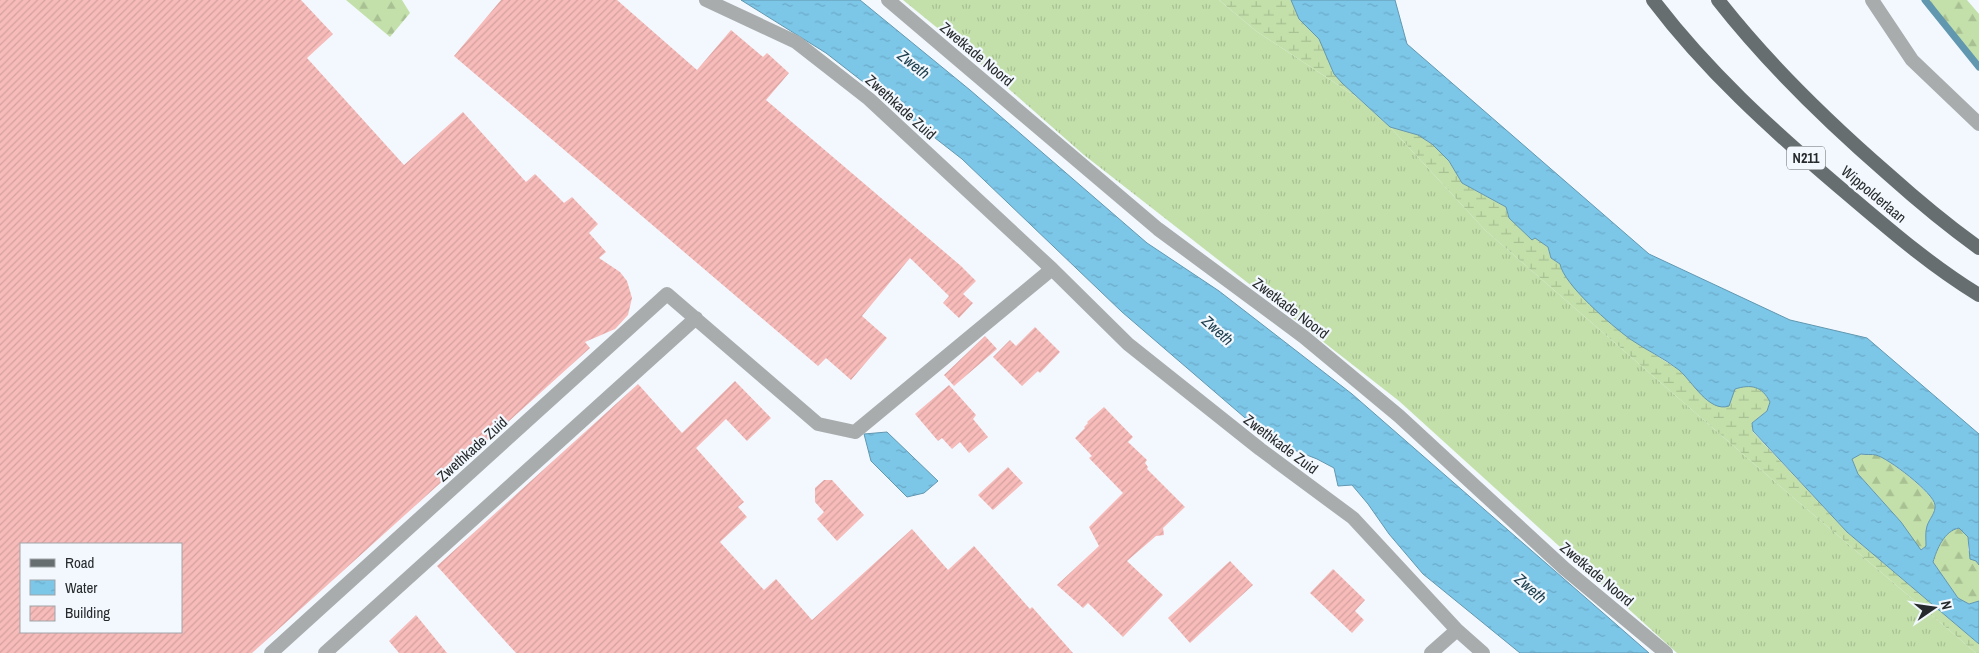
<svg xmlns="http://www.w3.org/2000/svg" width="1979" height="653" font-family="'Archivo Narrow',sans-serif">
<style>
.grass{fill:url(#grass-tufts)}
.forest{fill:url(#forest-firs)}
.wetland{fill:url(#wetland-marsh)}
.water{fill:url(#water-ripples);stroke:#6297b0;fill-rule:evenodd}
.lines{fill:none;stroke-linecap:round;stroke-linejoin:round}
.stream{stroke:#6297b0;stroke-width:7}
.building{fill:url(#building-hatch);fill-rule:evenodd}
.service{stroke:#a8acad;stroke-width:14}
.minor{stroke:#a8acad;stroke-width:14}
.primary{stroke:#676e70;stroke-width:14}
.labels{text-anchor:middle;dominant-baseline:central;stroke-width:4.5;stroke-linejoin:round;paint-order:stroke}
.shield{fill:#f2f8fe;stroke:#64686b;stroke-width:1}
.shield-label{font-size:14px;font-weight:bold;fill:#272a2c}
.street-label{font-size:15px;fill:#272a2c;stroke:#f2f8fe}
.water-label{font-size:16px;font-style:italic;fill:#1c3e4d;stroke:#f2f8fe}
</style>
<defs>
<pattern id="grass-tufts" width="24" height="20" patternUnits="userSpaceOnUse" patternTransform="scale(1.25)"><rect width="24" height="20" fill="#c3e0aa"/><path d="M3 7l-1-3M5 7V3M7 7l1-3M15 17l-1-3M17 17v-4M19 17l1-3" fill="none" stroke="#a8c092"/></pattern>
<pattern id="forest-firs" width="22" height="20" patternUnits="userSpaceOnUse" patternTransform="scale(1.25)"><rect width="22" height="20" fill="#c3e0aa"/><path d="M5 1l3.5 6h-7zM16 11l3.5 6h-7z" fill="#a8c092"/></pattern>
<pattern id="wetland-marsh" width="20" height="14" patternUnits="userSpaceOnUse" patternTransform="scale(1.25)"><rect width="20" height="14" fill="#c3e0aa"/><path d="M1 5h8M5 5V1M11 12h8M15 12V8" fill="none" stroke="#a8c092"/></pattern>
<pattern id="water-ripples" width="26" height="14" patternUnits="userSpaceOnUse" patternTransform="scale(1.25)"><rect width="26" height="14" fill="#7cc6e8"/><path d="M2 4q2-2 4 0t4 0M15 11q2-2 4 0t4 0" fill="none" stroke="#6baac7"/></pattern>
<pattern id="building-hatch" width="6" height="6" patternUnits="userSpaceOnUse" patternTransform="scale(1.25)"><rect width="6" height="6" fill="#f7bbb9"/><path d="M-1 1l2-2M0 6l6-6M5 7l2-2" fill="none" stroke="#d4a19f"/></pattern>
</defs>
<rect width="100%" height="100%" fill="#f2f8fe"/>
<path class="grass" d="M 903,0 L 1219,0 L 1256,31 L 1358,98 L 1390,127 L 1485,230 L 1775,482 L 1976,653 L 1677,653 L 1399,401 L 1084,155 L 962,48 Z"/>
<path class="forest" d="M 346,0 L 402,0 L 410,13 L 390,37 Z
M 1923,0 L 1967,0 L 1979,14 L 1979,65 Z
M 1861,454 C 1865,455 1872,454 1876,455 C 1888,458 1934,494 1935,505 C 1936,513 1929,519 1927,526 C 1925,533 1926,540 1926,546 L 1920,550 L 1901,522 L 1858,474 L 1852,459 Z
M 1959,528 L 1968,537 L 1968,550 L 1979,565 L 1979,601 L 1969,604 L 1958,598 L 1933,562 C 1937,549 1944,531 1959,528 Z"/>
<path class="wetland" d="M 1219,0 L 1291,0 L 1299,19 L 1319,39 L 1342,83 L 1358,98 L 1256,31 Z
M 1390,127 L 1418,135 L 1432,144 L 1449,161 L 1462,183 L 1506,207 L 1509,218 L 1548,247 L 1551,258 L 1560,264 L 1629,338 L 1679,370 L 1710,402 C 1731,391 1756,372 1770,402 L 1767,411 L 1752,423 L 1753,432 L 1847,532 L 1979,644 L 1979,653 L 1976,653 L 1775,482 L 1485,230 Z"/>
<path class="water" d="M 741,0 L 860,0 L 970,90 L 1147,243 L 1219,291 L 1352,394 L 1649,653 L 1520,653 L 1423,574 L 1389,534 L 1368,504 L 1352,485 L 1338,486 L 1334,468 L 1317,459 L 1284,446 L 1244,417 L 1122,312 L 962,159 L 826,53 Z
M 1291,0 L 1395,0 L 1407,44 L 1649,254 L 1790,320 L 1867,338 L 1979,434 L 1979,565 L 1976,561 L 1970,559 L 1968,537 L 1959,528 C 1944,531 1937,549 1933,562 L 1958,598 L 1969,604 L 1979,601 L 1979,644 L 1847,532 L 1753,431 L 1752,423 L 1767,411 L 1770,402 C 1762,386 1751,384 1735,389 L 1729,406 C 1709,413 1692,381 1679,370 C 1664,358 1646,350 1630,339 C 1611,325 1564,285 1560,264 L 1551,258 L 1548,247 L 1535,238 L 1532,240 L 1509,218 L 1506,207 L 1462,183 L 1449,161 L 1432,144 L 1418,135 L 1390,127 L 1342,83 L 1334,74 L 1319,39 L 1299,19 ZM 1861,454 C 1866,455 1872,454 1876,455 C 1888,458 1934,493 1935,505 C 1936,513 1929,519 1927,526 C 1925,532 1926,540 1926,546 L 1921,550 L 1901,522 L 1858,474 L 1852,459 Z
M 887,432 L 938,481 L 924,493 L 907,497 L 871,461 L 864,434 Z"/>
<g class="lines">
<path class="stream" d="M 1925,0 L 1979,67"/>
</g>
<path class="building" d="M 0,0 L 301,0 L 333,34 L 307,58 L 404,165 L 463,112 L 526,182 L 535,174 L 564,203 L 572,197 L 598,224 L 589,233 L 606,252 L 599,258 L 620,272 L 627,281 L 632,298 L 628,315 L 615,329 L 585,342 L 590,348 L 252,653 L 0,653 ZM 21,544 L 181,544 L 181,632 L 21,632 Z
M 501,0 L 617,0 L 697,70 L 731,30 L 763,57 L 767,53 L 789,73 L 766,100 L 961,266 L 976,281 L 963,294 L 973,303 L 959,318 L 943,303 L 949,296 L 910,258 L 862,316 L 887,338 L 851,380 L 826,358 L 818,366 L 454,56 Z
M 1035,327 L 1060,352 L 1040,373 L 1038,371 L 1022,386 L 993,357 L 1010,340 L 1016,346 Z
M 985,336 L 997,349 L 954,386 L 944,375 Z
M 735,381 L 771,418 L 747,441 L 726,419 L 696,448 L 744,502 L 738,507 L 747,517 L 720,542 L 764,590 L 776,579 L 812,620 L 912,529 L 948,570 L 974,546 L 1030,609 L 1032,607 L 1073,653 L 516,653 L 437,566 L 638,384 L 682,433 Z
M 949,385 L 976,415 L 973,419 L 988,437 L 969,453 L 960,442 L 952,449 L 942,438 L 938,441 L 915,414 Z
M 1104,407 L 1133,437 L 1128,442 L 1147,460 L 1145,463 L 1148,467 L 1147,469 L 1185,507 L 1163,528 L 1164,535 L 1156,536 L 1127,561 L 1163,595 L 1123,637 L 1088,603 L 1083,608 L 1057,585 L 1099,546 L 1089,527 L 1123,493 L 1089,458 L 1092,456 L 1075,438 L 1085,428 L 1084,427 L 1088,423 L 1087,422 Z
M 1008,467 L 1023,483 L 993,510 L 978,495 Z
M 824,480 L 832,480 L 864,515 L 837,541 L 817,519 L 824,512 L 815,502 L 815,488 Z
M 1230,561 L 1253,585 L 1190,643 L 1168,618 Z
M 1333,569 L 1365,600 L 1355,611 L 1364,620 L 1352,633 L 1310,593 Z
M 416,615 L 447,653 L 399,653 L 389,641 Z"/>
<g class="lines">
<path class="service" d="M 1872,0 L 1912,60 L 1979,124"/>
<path class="minor" d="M 706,0 L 796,42 L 869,99 L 1052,269 L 1128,344 L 1260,449 L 1353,518 L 1457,630 L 1483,653
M 888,0 L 1158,229 L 1304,337 L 1399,416 L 1565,569 L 1666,653
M 271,653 L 667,294 L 818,424 L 855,432 L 1052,269
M 325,653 L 696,318
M 1431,653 L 1457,630"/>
<path class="primary" d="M 1653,0 C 1706,70 1771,129 1838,186 C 1883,224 1928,264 1979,295
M 1718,0 C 1768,64 1827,121 1888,174 C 1917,200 1947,225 1979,248"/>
</g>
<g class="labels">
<rect class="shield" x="1787" y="146.5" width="38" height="23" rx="4"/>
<g class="shield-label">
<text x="1806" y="158">N211</text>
</g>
<g class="street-label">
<text transform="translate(977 54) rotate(40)">Zwetkade Noord</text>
<text transform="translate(901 107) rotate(42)">Zwethkade Zuid</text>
<text transform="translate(1874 194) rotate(40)">Wippolderlaan</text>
<text transform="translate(1291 308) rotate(37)">Zwetkade Noord</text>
<text transform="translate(1281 444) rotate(37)">Zwethkade Zuid</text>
<text transform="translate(472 449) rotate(-42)">Zwethkade Zuid</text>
<text transform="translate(1597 574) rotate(40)">Zwetkade Noord</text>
</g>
<g class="water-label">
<text transform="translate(914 64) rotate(39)">Zweth</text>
<text transform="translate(1218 330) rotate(42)">Zweth</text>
<text transform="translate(1531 588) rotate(41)">Zweth</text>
</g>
</g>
<rect x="20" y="543" width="162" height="90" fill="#f2f8fe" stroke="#a1a6aa"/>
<rect x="30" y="559" width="25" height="8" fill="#676e70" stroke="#a1a6aa"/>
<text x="65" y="568" font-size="15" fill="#272a2c">Road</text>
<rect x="30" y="580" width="25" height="15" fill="url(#water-ripples)" stroke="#a1a6aa"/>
<text x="65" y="593" font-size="15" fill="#272a2c">Water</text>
<rect x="30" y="606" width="25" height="15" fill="url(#building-hatch)" stroke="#a1a6aa"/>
<text x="65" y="618" font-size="15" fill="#272a2c">Building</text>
<g transform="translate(1934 608) rotate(77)" stroke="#f2f8fe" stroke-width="4" paint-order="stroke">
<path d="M0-4L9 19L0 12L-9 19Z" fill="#272a2c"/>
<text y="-8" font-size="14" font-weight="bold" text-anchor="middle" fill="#272a2c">N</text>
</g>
</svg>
